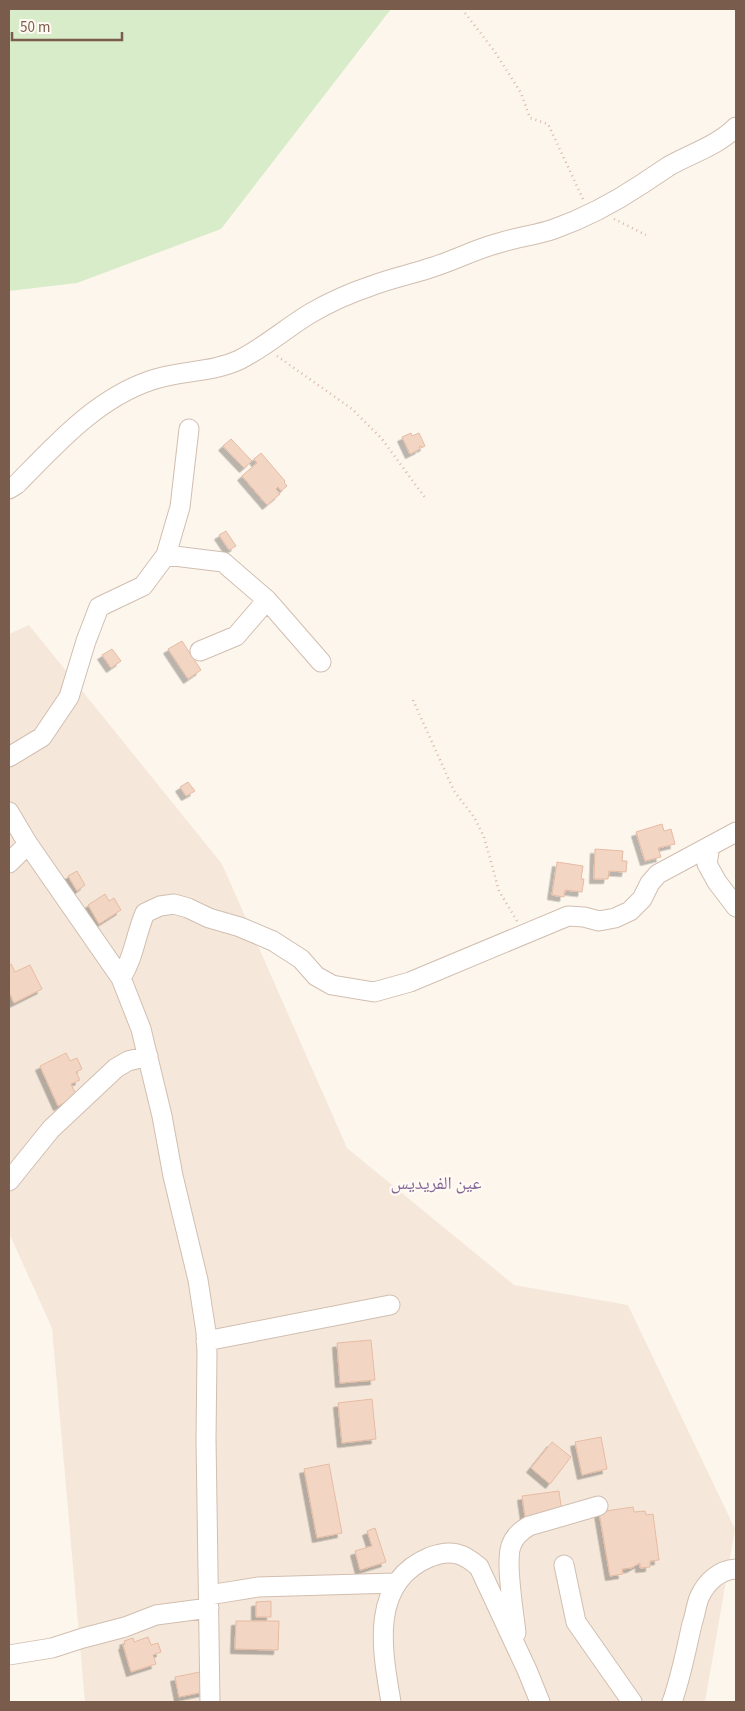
<svg xmlns="http://www.w3.org/2000/svg" width="745" height="1711" font-family="'Source Sans 3','Noto Naskh Arabic',sans-serif">
<style>
.residential{fill:#f5e8da}
.green{fill:#d8ecc9}
.building{fill:#f3d5c3;stroke:#e6bba3;filter:url(#shadow)}
.lines{fill:none;stroke-linecap:round;stroke-linejoin:round}
.minor-casing{stroke:#d1beb0;stroke-width:21}
.path{stroke:#d9b8a5;stroke-width:2.5;stroke-dasharray:1 4;stroke-linecap:butt}
.minor{stroke:#fff;stroke-width:19}
.labels{text-anchor:middle;dominant-baseline:central;stroke-width:4.5;stroke-linejoin:round;paint-order:stroke}
.quarter-label{font-size:18px;fill:#846695;stroke:#fffaf3}
</style>
<defs>
<filter id="shadow"><feDropShadow dx="-4.5" dy="4.5" stdDeviation="0" flood-color="#0004"/></filter>
</defs>
<rect width="100%" height="100%" fill="#fdf6ec"/>
<path class="residential" d="M 29,625 L 222,864 L 347,1148 L 514,1285 L 628,1305 L 735,1529 L 705,1702 L 85,1702 L 52,1328 L 9,1233 L 9,634 Z"/>
<path class="green" d="M 9,9 L 391,9 L 221,229 L 77,283 L 9,291 Z"/>
<path class="building" d="M 411,433 L 412,436 L 419,433 L 425,446 L 421,448 L 421,446 L 419,447 L 420,449 L 410,454 L 402,437 Z
M 231,439 L 252,461 L 244,468 L 223,446 Z
M 261,453 L 285,481 L 284,482 L 287,486 L 281,491 L 278,487 L 276,489 L 280,494 L 267,505 L 242,476 L 257,463 L 254,459 Z
M 226,531 L 236,546 L 229,550 L 219,535 Z
M 182,641 L 201,670 L 188,679 L 168,649 Z
M 112,649 L 121,661 L 111,668 L 102,655 Z
M 188,782 L 195,791 L 186,796 L 180,787 Z
M 662,824 L 664,831 L 671,829 L 675,844 L 658,848 L 661,857 L 645,861 L 636,832 Z
M 595,849 L 623,851 L 622,861 L 627,861 L 626,872 L 609,871 L 608,879 L 594,879 Z
M 557,862 L 583,866 L 581,879 L 584,879 L 582,892 L 565,890 L 564,897 L 552,895 Z
M 77,871 L 85,885 L 77,891 L 68,876 Z
M 105,894 L 109,901 L 114,898 L 121,910 L 99,924 L 88,905 Z
M 11,964 L 15,972 L 30,965 L 42,989 L 14,1003 L 9,992 L 9,965 Z
M 66,1053 L 70,1061 L 77,1058 L 82,1069 L 76,1072 L 80,1080 L 71,1084 L 77,1097 L 58,1106 L 40,1066 Z
M 371,1340 L 375,1380 L 340,1383 L 337,1343 Z
M 372,1399 L 376,1439 L 342,1443 L 338,1403 Z
M 601,1437 L 607,1469 L 582,1475 L 575,1442 Z
M 552,1442 L 571,1457 L 550,1484 L 531,1468 Z
M 329,1464 L 342,1533 L 317,1538 L 304,1469 Z
M 559,1491 L 562,1513 L 526,1523 L 522,1496 Z
M 633,1507 L 634,1512 L 645,1511 L 646,1515 L 653,1514 L 659,1560 L 650,1561 L 650,1567 L 640,1568 L 640,1563 L 631,1568 L 622,1569 L 623,1574 L 610,1576 L 599,1512 Z
M 375,1528 L 386,1562 L 360,1570 L 355,1551 L 372,1546 L 367,1531 Z
M 271,1601 L 271,1617 L 256,1617 L 256,1602 Z
M 236,1621 L 279,1621 L 278,1650 L 235,1649 Z
M 148,1637 L 151,1645 L 158,1643 L 161,1652 L 153,1655 L 156,1664 L 131,1672 L 123,1645 L 125,1644 L 124,1641 L 133,1638 L 134,1642 Z
M 200,1672 L 204,1692 L 179,1697 L 175,1677 Z"/>
<g class="lines">
<defs>
<path id="minor" d="M 9,489 L 17,484 C 56,444 97,398 152,380 C 181,370 211,373 239,360 C 265,347 286,328 311,313 C 330,302 350,293 371,286 C 391,278 413,274 433,267 C 455,260 476,249 499,243 C 517,237 537,235 554,229 C 585,218 615,202 642,184 C 651,178 660,172 669,166 C 692,153 717,146 736,127
M 166,555 L 223,562 L 267,600 L 236,636 L 200,651
M 267,600 L 321,662
M 9,757 L 42,737 L 69,697 L 86,641 L 99,607 L 143,586 L 166,555 L 180,507 L 189,429
M 9,812 L 28,844 L 121,978 L 141,1029 L 162,1116 L 173,1176 L 198,1280 L 206,1332 L 207,1353 L 206,1439 L 210,1702
M 710,846 L 707,864 L 717,882 L 736,907
M 9,863 L 28,844
M 121,978 C 135,955 135,936 145,913 L 160,906 L 174,904 L 188,908 L 209,918 L 240,927 L 273,941 L 301,959 L 316,976 L 332,985 L 374,992 L 410,982 L 568,916 L 584,917 L 599,921 L 615,918 L 630,911 L 642,899 L 650,883 L 658,874 L 736,832
M 9,1181 L 51,1129 L 116,1068 L 128,1061 L 148,1056
M 206,1341 L 390,1305
M 564,1565 L 576,1622 L 632,1702
M 209,1595 L 258,1587 L 395,1583
M 516,1633 C 514,1613 505,1563 511,1546 C 514,1537 520,1531 529,1526 L 598,1506
M 9,1655 L 52,1648 L 83,1638 L 125,1627 L 156,1615 L 209,1608
M 391,1702 C 382,1650 369,1582 430,1557 C 451,1549 463,1553 479,1567 L 527,1670 L 540,1702
M 672,1702 C 681,1677 686,1650 692,1624 C 695,1616 696,1606 699,1598 C 706,1582 719,1570 736,1569"/>
</defs>
<use href="#minor" class="minor-casing"/>
<path class="path" d="M 462,9 L 495,52 L 521,93 L 530,118 L 548,124 L 583,199
M 614,219 L 646,235
M 277,356 L 352,409 L 382,439 L 426,499
M 413,700 L 454,791 L 474,817 L 484,837 L 499,891 L 517,921"/>
<use href="#minor" class="minor"/>
</g>
<g class="labels">
<g class="quarter-label">
<text x="436" y="1183">عين الفريديس</text>
</g>
</g>
<rect width="745" height="1711" fill="none" stroke="#7a5c4d" stroke-width="20"/>
<path d="M12 32v8h110v-8" fill="none" stroke="#7a5c4d" stroke-width="2.5"/>
<text x="20" y="32" font-size="15" fill="#7a5c4d" stroke="#fffaf3" stroke-width="4" paint-order="stroke">50 m</text>
</svg>
